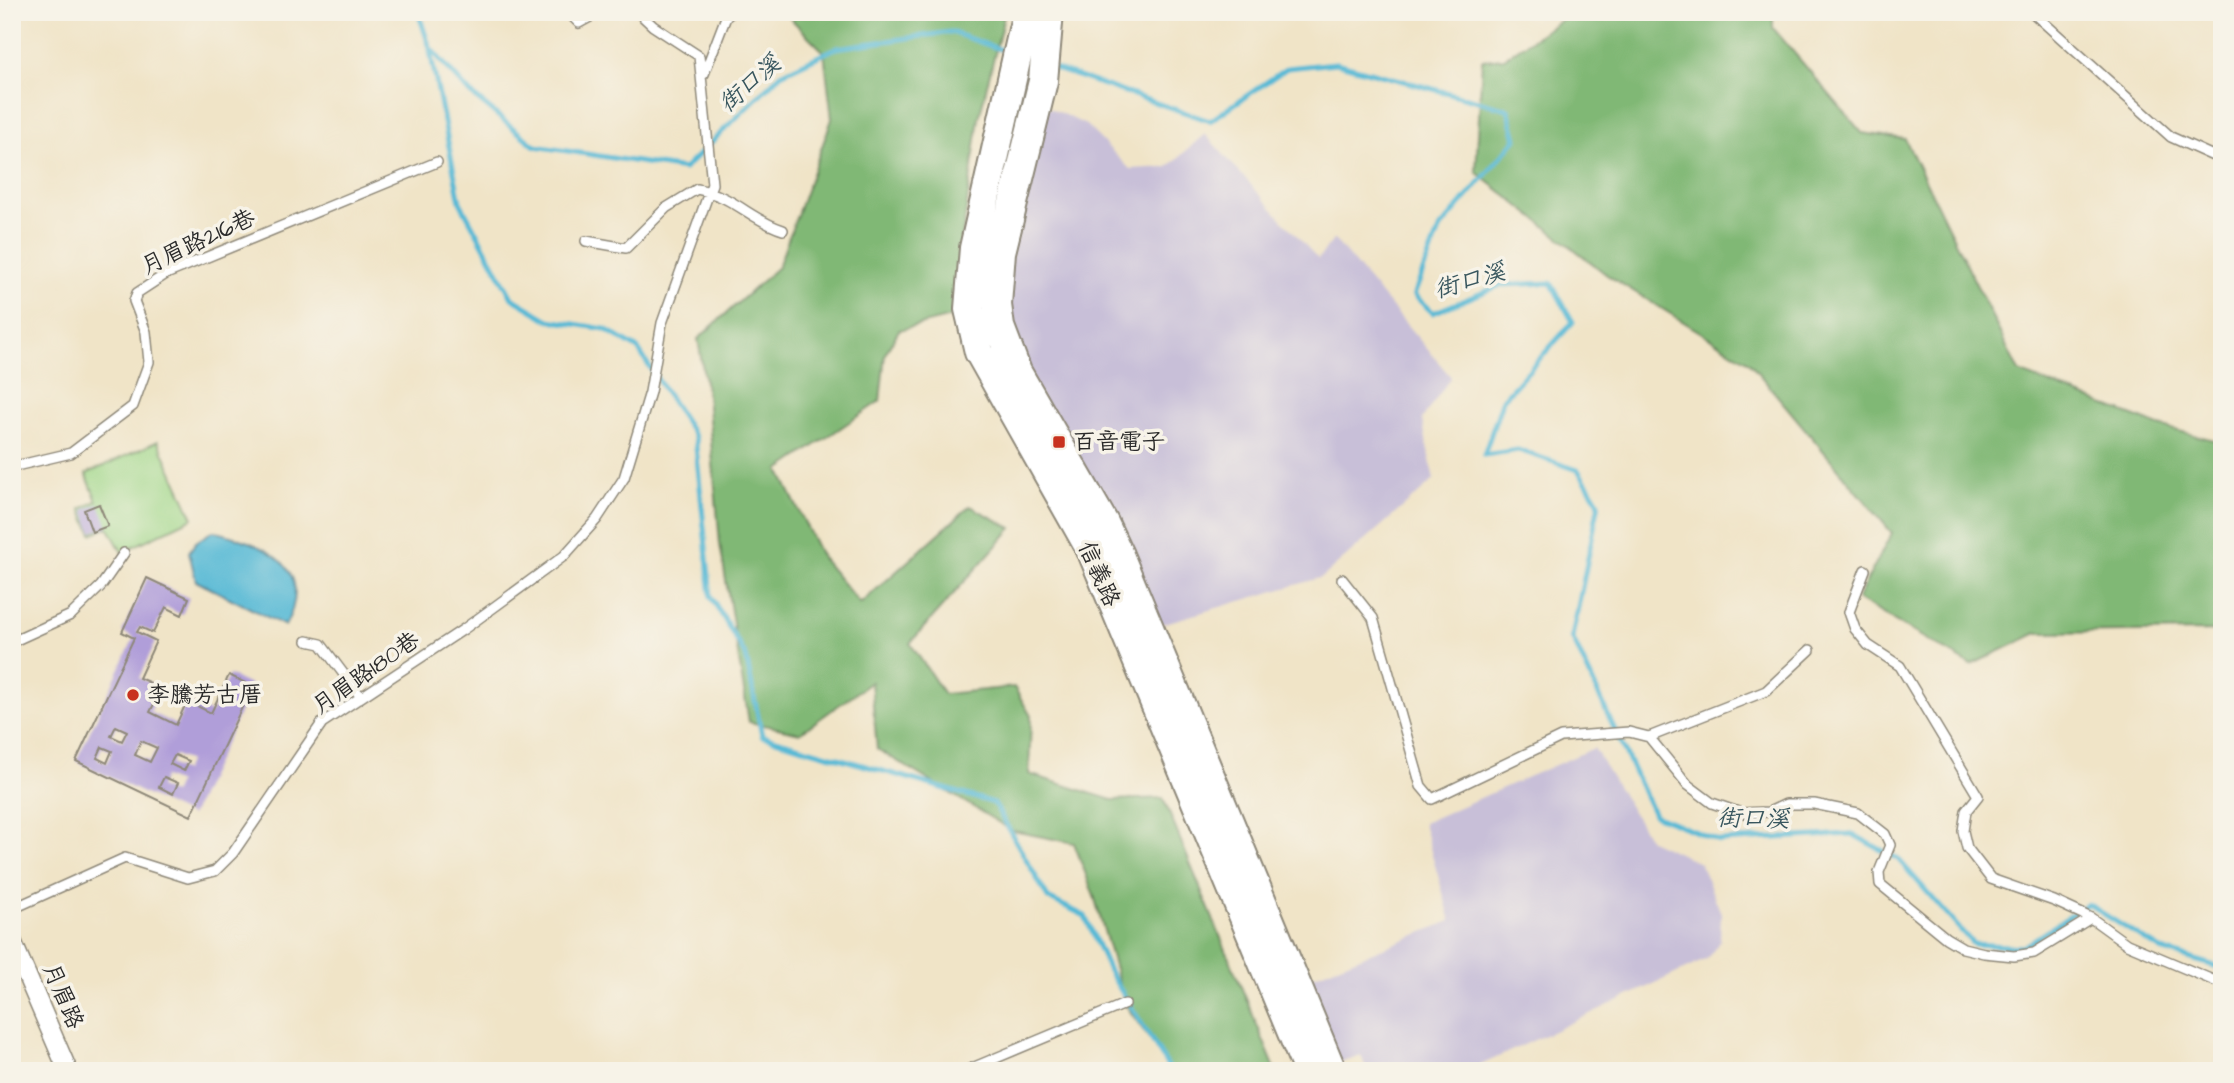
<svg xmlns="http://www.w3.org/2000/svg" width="2234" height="1083" font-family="'Architects Daughter','LXGW WenKai TC',sans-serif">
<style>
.industrial{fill:#c8bfd8}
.green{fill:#a0d789;stroke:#66815a;stroke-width:2}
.forest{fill:#80b875;stroke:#567250;stroke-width:2}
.water{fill:#56b9d5;stroke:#407280;stroke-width:2}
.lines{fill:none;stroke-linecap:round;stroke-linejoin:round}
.stream{stroke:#56b9d5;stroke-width:5}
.building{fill:#b09ed9;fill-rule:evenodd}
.service-casing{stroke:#8e8879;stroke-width:12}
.minor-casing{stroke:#8e8879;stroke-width:21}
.primary-casing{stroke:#8e8879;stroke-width:32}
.service{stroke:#fff;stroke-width:9}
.minor{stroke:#fff;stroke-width:18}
.primary{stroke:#fff;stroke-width:28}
.poi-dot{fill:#c8321e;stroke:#f7f3e8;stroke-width:2.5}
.labels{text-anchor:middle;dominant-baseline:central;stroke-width:7;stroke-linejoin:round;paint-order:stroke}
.street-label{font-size:23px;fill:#2b2b2b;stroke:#f7f3e8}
.poi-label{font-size:23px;fill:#2b2b2b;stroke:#f7f3e8;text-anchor:start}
.water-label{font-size:24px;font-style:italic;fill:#38565e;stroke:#f7f3e8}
</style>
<rect width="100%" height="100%" fill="#f7f3e8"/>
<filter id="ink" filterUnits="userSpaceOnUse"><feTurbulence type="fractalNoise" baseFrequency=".0143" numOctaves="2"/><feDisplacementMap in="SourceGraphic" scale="14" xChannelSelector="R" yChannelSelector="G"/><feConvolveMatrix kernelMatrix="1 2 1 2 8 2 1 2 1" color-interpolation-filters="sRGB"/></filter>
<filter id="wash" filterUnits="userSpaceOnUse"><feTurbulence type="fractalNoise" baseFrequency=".00686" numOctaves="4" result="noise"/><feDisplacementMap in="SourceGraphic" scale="28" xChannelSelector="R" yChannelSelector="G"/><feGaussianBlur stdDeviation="1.57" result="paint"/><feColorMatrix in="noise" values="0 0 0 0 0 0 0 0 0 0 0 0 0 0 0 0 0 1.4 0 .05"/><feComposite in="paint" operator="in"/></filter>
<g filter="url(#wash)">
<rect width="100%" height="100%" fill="#f0e4c7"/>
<path class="industrial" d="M 1037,102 L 1086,125 L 1130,169 L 1168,167 L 1205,134 L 1318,259 L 1334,239 L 1451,377 L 1422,419 L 1434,480 L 1323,577 L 1155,626 L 1008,331 L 1000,284 Z
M 1594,748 L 1650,840 L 1700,863 L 1721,913 L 1720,941 L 1707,959 L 1468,1071 L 1367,1071 L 1361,1055 L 1335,1064 L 1300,981 L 1451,921 L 1423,823 Z"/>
<path class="green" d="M 158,441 L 193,518 L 122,552 L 108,527 L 92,534 L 81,509 L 97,501 L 86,474 Z"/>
<path class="forest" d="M 784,12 L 1005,12 L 979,118 L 951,317 L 899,330 L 885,354 L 880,401 L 779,470 L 822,558 L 860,604 L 970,506 L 1012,528 L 910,643 L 944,694 L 1014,687 L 1031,716 L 1029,774 L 1112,800 L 1163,798 L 1276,1071 L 1172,1071 L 1125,1004 L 1095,899 L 1074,843 L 1013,831 L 877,749 L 871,682 L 800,733 L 749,722 L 720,544 L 707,395 L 698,339 L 778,267 L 832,119 L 824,52 Z
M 1573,12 L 1773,12 L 1773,28 L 1862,133 L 1905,139 L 2019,372 L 2159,426 L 2222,442 L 2222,657 L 2214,631 L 2037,633 L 1971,665 L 1857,599 L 1892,533 L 1749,362 L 1607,275 L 1476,172 L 1482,60 L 1504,58 Z"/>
<path class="water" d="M 213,531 C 262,543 318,565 285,626 L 196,581 L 189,552 L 196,542 Z"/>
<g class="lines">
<path class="stream" d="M 418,12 L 430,48 L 470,93 L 535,146 L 684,169 L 781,74 L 836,48 L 951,32 L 1008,52
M 430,51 L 460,202 L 512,298 L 549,320 L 605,329 L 638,349 L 695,437 L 711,597 L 746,656 L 762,736 L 994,803 L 1048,898 L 1085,916 L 1109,971 L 1171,1071
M 1053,68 L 1210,121 L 1287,68 L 1336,63 L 1508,109 L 1516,139 L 1439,230 L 1414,295 L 1433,313 L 1501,285 L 1551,283 L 1573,322 L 1503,399 L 1484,455 L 1518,450 L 1578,470 L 1599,503 L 1572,637 L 1654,815 L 1719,841 L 1852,834 L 1898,859 L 1973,944 L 2023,947 L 2088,904 L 2161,950 L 2222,968"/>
</g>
<g id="blocks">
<path class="building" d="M 99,504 L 108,526 L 92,532 L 84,510 Z
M 147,578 L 189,598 L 182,615 L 166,607 L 153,633 L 140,627 L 137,632 L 156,641 L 139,678 L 162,688 L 150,712 L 176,725 L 187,701 L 211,713 L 229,675 L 252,686 L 191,816 L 76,761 L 134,638 L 122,632 ZM 116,726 L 127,731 L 122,741 L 111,736 ZM 141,741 L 157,748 L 150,762 L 135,755 ZM 102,747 L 112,751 L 107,763 L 97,758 ZM 175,755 L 189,761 L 184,771 L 170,764 ZM 164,777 L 178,783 L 173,794 L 159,787 Z"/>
</g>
</g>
<g filter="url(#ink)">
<use href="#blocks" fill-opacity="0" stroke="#8e8879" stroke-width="2"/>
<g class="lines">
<defs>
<path id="service" d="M 568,12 L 579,23 L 599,12
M 2032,12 L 2171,137 L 2222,160
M 704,74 L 726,17 L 732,12
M 586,241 L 626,248 L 666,208 L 697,189 C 734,196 751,220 783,230
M 12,462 L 20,465 L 71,453 L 133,406 L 149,362 L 146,332 L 134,301 L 137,293 L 166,274 L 437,162
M 1865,570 L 1849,612 L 1855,629 L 1868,645 L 1900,666 L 1978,796 L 1966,811 L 1963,831 L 1967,848 L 1991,879 L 2054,901 L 2091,918 L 2127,944 L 2222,984
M 1342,579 L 1373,618 L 1421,786 L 1432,799 L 1561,737 L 1629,732 L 1649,737 L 1688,785 L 1712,803 L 1741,813 L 1769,812 L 1786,804 L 1814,804 L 1858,813 L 1885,834 L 1890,845 L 1879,872 L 1880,884 L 1946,938 L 1963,948 L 1984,953 L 2014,956 L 2034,953 L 2091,918
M 307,641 L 321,644 L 361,697
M 12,642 L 71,615 L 101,586 L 124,553
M 1649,737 L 1766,691 L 1810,650
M 12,909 L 125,858 L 188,878 L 215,871 L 233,853 L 322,723 L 464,629 L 564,556 L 597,519 L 624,478 L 650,392 L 662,323 L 712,184 L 699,56 L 653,26 L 638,12
M 965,1071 L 1125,1004"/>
<path id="minor" d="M 12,941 L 68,1071"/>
<path id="primary" d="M 1027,12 L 974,248 L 969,309 L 979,352 L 1092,552 L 1308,1071
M 1049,12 L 1043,81 L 1001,252 L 997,305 L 1000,327 L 1017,372 L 1104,523 L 1119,555 L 1332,1071"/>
</defs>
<use href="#service" class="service-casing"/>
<use href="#minor" class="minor-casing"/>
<use href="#primary" class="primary-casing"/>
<use href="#service" class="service"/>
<use href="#minor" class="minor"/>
<use href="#primary" class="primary"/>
</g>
</g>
<g class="poi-dot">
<rect x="1052" y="435" width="14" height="14" rx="3.5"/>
<circle cx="133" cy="695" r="7"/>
</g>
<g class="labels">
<g class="street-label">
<text transform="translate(198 242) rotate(-25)">月眉路216巷</text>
<text transform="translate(1099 574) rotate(66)">信義路</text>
<text transform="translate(366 673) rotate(-35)">月眉路180巷</text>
<text transform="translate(63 996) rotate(67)">月眉路</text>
</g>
<g class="poi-label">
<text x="1073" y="442">百音電子</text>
<text x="147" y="695">李騰芳古厝</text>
</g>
<g class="water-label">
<text transform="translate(750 84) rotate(-41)">街口溪</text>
<text transform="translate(1470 281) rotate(-16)">街口溪</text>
<text transform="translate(1753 819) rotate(1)">街口溪</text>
</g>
</g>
<rect width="2234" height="1083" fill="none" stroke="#f7f3e8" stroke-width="42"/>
</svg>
